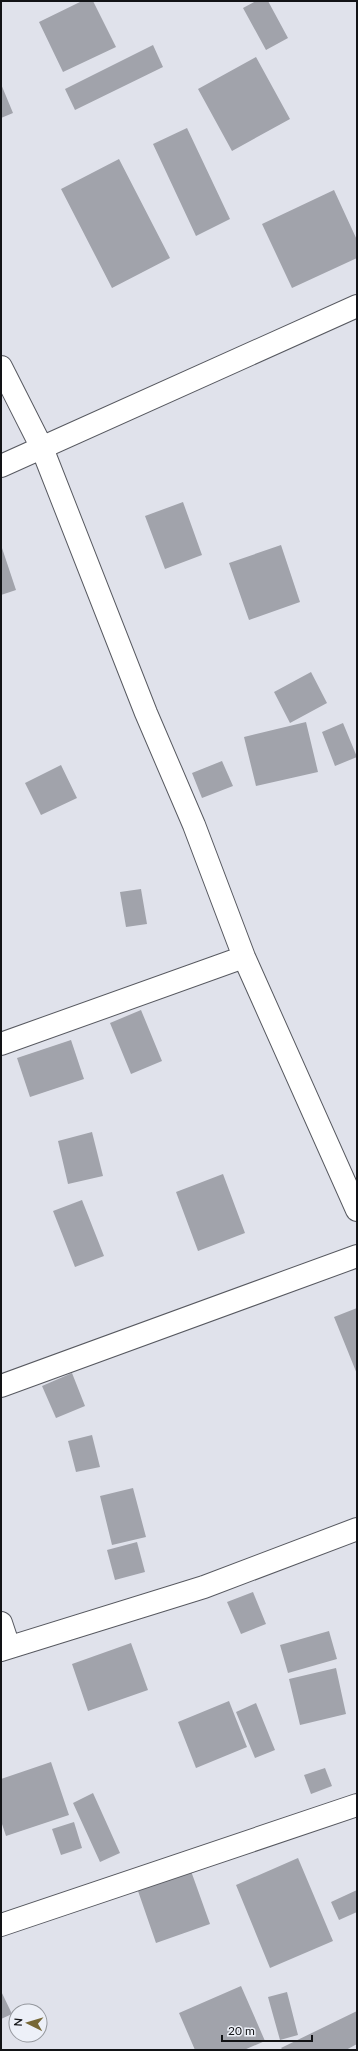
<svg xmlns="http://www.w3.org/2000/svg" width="358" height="2051" font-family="Lato,sans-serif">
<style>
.building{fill:#a1a3ab}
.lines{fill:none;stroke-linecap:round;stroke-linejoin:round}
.minor-casing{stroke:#575960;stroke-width:24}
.minor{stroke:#fff;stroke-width:22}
</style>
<rect width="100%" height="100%" fill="#e0e2eb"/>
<path class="building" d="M 82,1 L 93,1 L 116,47 L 63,72 L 39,22 Z
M 256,1 L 268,1 L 288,38 L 266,50 L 243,8 Z
M 153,45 L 163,67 L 75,110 L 65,89 Z
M 256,57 L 290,119 L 232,151 L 198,89 Z
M 1,84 L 13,113 L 1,118 Z
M 187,128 L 230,219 L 196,236 L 153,144 Z
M 119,159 L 170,258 L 112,288 L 61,189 Z
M 334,190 L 357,240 L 357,258 L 292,288 L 262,224 Z
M 183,502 L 202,555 L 165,569 L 145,516 Z
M 1,545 L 16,590 L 1,595 Z
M 281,545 L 300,602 L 249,620 L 229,563 Z
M 311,672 L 327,703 L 290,723 L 274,692 Z
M 306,722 L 318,772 L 256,786 L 244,737 Z
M 343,723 L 357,757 L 335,766 L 322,732 Z
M 222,761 L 233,786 L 202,798 L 192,773 Z
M 61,765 L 77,798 L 41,815 L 25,783 Z
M 141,889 L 147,924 L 126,927 L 120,892 Z
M 141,1010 L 162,1061 L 131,1074 L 110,1023 Z
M 71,1040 L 84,1079 L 30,1097 L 17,1058 Z
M 92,1132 L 103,1176 L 68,1184 L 58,1141 Z
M 223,1174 L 245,1233 L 198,1251 L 176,1192 Z
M 82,1200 L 104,1256 L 75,1267 L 53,1211 Z
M 357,1308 L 357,1374 L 334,1317 Z
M 72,1373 L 85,1406 L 56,1418 L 42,1386 Z
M 92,1435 L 100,1467 L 76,1472 L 68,1441 Z
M 133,1488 L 146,1537 L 112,1545 L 100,1496 Z
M 137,1542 L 145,1572 L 115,1580 L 107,1550 Z
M 253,1592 L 266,1624 L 241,1634 L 227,1602 Z
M 329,1631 L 337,1659 L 288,1673 L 280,1645 Z
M 131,1643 L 148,1690 L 88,1711 L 72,1664 Z
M 336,1668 L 346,1714 L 300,1725 L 289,1679 Z
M 229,1701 L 247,1747 L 196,1768 L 178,1722 Z
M 256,1703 L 275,1750 L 255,1758 L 236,1712 Z
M 51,1762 L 69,1815 L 6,1836 L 1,1821 L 1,1779 Z
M 325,1768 L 332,1786 L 311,1794 L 304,1775 Z
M 93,1793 L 120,1853 L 100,1862 L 73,1803 Z
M 74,1822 L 82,1848 L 61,1855 L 52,1829 Z
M 298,1858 L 333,1941 L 270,1968 L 236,1885 Z
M 191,1871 L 210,1924 L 156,1943 L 138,1891 Z
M 357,1890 L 357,1912 L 339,1920 L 331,1902 Z
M 241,1986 L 265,2041 L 244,2050 L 195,2050 L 179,2013 Z
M 1,1991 L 12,2014 L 1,2019 Z
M 287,1992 L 298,2035 L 280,2040 L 268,1997 Z
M 357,2011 L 357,2044 L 346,2050 L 283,2050 L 281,2048 Z"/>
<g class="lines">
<defs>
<path id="minor" d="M 1,367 L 42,448 L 146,713 L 194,825 L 244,957 L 357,1210
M 1,466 L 357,306
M 1,1044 L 244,957
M 1,1386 L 357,1256
M 1,1623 L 9,1647
M 1,1650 L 204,1587 L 357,1529
M 1,1925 L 357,1805"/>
</defs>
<use href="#minor" class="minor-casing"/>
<use href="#minor" class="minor"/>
</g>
<rect width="358" height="2051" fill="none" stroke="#121316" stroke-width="4"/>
<g transform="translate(28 2023) rotate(275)"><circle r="19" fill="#edf0f8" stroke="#95989e"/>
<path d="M0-3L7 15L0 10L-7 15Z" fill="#776836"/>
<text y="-6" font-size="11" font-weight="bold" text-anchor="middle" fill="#121316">N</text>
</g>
<path d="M222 2035v6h90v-6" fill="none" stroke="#121316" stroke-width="2"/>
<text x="228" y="2035" font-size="12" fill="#121316" stroke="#edf0f8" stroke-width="3" paint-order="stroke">20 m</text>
</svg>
